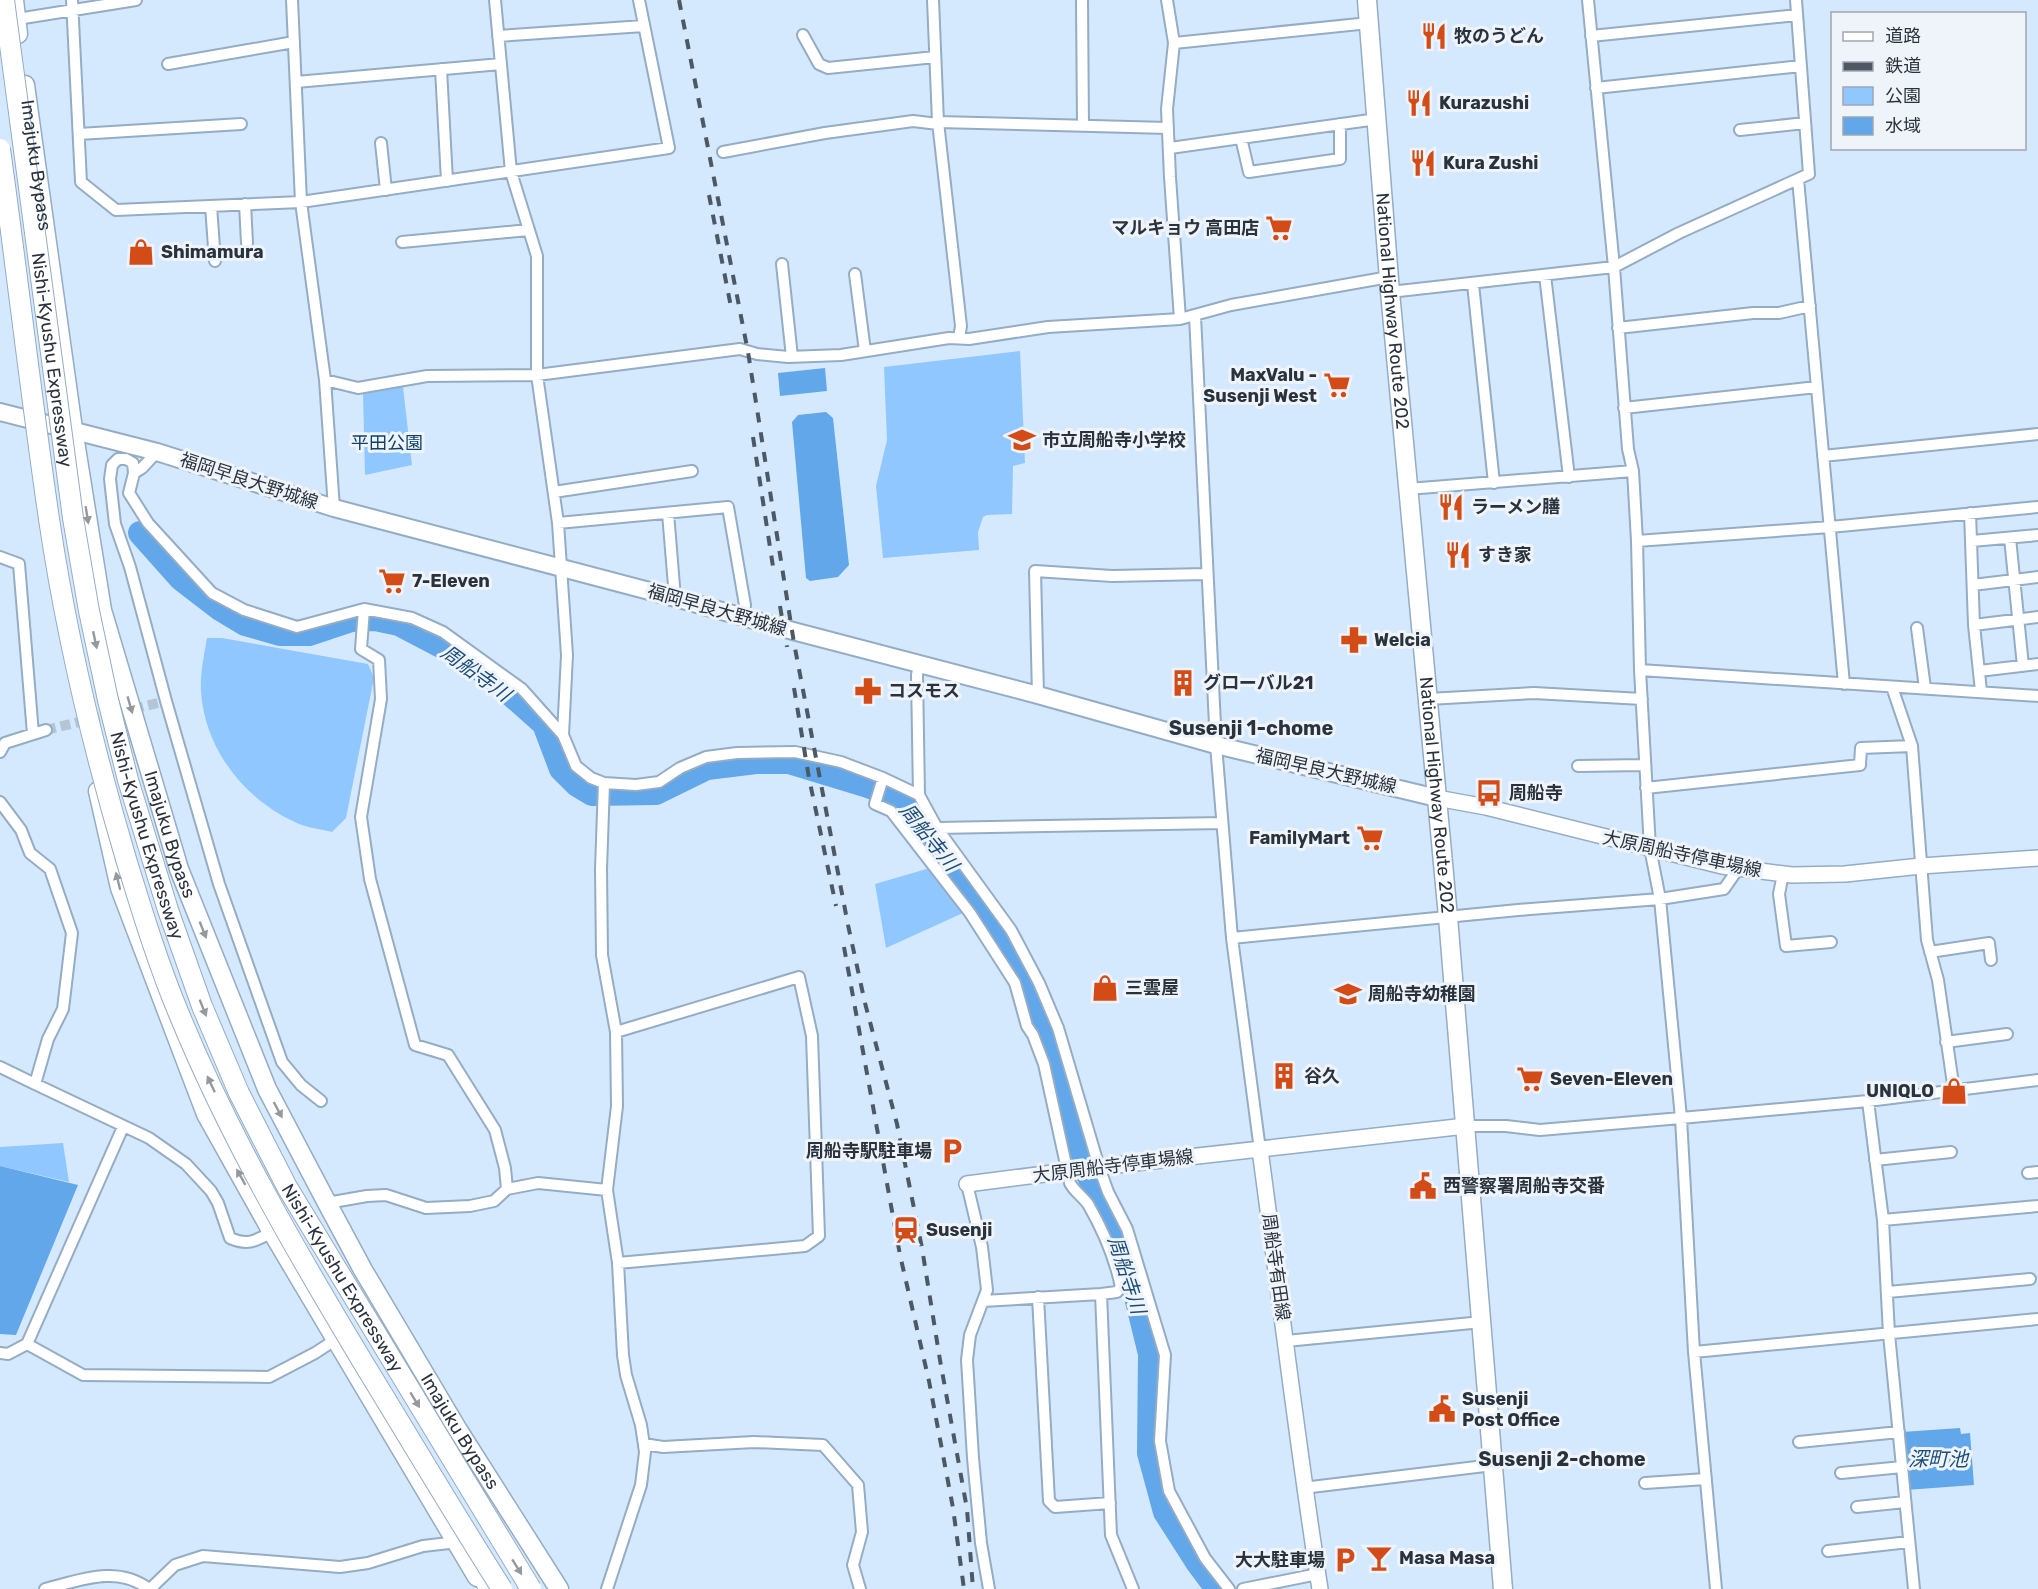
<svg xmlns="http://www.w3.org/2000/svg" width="2038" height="1589" font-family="Rubik,'Noto Sans JP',sans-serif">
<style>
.green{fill:#90c7fe}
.water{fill:#61a7ea}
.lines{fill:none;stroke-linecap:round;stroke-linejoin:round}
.river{stroke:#61a7ea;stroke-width:24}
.minor-tunnel{stroke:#b3c5d7;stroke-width:10;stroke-dasharray:10 5;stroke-linecap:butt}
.minor-casing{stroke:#94acc4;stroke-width:14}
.secondary-casing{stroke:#94acc4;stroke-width:18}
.primary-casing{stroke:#94acc4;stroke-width:20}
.trunk-casing{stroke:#94acc4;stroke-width:21}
.motorway-casing{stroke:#94acc4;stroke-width:22}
.minor{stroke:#fff;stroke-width:10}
.secondary{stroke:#fff;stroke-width:15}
.primary{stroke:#fff;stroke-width:16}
.trunk{stroke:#fff;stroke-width:18}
.motorway{stroke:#fff;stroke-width:20}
.rail{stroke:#4c5864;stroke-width:4;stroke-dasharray:10 10;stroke-linecap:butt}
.motorway-bridge-casing{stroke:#94acc4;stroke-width:22;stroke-linecap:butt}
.motorway-bridge{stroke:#fff;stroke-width:20}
.oneway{fill:#94999e}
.labels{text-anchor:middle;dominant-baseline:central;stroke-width:6;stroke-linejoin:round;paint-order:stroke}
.poi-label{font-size:18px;font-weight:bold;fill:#2a333d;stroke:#eff4fa;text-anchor:start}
.street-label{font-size:18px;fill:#2a333d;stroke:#eff4fa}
.park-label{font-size:18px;fill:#0e416d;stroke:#eff4fa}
.water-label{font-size:20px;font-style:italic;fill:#1d4e7a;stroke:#eff4fa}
.neighbourhood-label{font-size:20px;font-weight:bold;fill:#2a333d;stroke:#eff4fa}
</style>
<rect width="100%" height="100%" fill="#d5e9fe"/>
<path class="green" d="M 1020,351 L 1025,463 L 1013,466 L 1012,514 L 987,515 L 983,517 L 978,532 L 979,550 L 883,558 L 876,486 L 887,440 L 884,367 Z
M 403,387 L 412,465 L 365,475 L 363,393 Z
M 207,638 L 222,638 L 368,664 L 374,678 L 346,818 L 332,832 C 321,829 307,828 297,823 C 245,800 205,750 201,692 C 200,674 204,655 207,638 Z
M 930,868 L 963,913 L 886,948 L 875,884 Z
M 63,1143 L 69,1182 L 0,1166 L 0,1147 Z"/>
<path class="water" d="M 825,368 L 827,391 L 780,396 L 778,373 Z
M 826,412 L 833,418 L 849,565 L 838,577 L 810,581 L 806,578 L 792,422 L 798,415 Z
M 0,1166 L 78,1185 L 16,1335 L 0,1334 Z
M 1960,1428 L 1961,1434 L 1970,1433 L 1974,1485 L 1906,1490 L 1902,1432 Z"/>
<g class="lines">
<path class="river" d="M 140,533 L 181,579 L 220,609 L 245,624 L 280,634 L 309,634 L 351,620 L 375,619 L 399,624 L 462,657 L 491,677 L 544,724 L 561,769 L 577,785 L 592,794 L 656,793 L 707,768 L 756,762 L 789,762 L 868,786 L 899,798 L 974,893 L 1028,988 L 1053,1055 L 1078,1155 L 1102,1203 L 1123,1254 L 1136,1297 L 1150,1354 L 1149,1453 L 1165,1512 L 1197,1562 L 1217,1589"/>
<path class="minor-tunnel" d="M 46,730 L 166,701"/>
<defs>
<path id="minor" d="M 72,0 L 81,182 L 116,210 L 301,202 L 669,148 L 639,0
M 292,0 L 301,202 L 325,380 L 334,508
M 495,0 L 511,172 L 537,256 L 537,375 L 558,523 L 567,655 L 563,735
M 933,0 L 938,122 L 961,326 L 959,338
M 1082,0 L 1083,126
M 1167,0 L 1174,43 L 1167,109 L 1170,177 L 1180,319
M 1588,0 L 1614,267 L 1628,449 L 1633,471 L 1637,541 L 1640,670 L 1650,848 L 1660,899 L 1681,1118 L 1694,1352 L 1716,1589
M 11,20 L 136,0
M 803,35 L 819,64 L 828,68 L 935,57
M 498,36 L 644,26
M 1591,36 L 1797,15
M 1174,43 L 1369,23
M 168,64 L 294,42
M 441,69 L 447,181
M 296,82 L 501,64
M 1596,88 L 1801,66
M 938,122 L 1168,128
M 1740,130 L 1805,123
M 79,134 L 241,124
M 1241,138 L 1249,172 L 1340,159 L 1340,124
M 381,143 L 386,190
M 1170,148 L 1377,119
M 723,152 L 825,133 L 913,121 L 938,124
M 1798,179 L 1844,684
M 245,204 L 247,243
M 211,206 L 215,261
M 402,242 L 529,230
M 782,264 L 792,357
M 855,274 L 865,351
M 1545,275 L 1569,477
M 1473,284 L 1494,483
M 1390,292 L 1614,267 L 1679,233 L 1809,174 L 1796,0
M 1195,316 L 1216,745 L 1232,938 L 1260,1150
M 1618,328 L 1753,313 L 1779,313 L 1810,306
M 325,380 L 358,388 L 427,376 L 537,375 L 740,349 L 757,354 L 788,357 L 841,355 L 949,338 L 969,339 L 1048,327 L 1180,319 L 1231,305 L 1389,277
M 1624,408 L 1817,387
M 157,452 L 142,468 L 134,473 L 129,493 L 148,523 L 212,593 L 244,610 L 297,627 L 364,609 L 412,618 L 443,632 L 522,689 L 563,735 L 576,766 L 591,778 L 604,783 L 636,785 L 659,782 L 680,768 L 706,757 L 737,753 L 795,752 L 841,762 L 883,778 L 919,795 L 937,828 L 1011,930 L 1039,983 L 1058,1028 L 1099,1167 L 1108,1192 L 1127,1229 L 1165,1355 L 1160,1441 L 1169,1491 L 1205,1558 L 1229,1589
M 1823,456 L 2038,434
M 134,473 L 133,463 L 126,459 L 118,459 L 112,465 L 110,479 L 115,524 L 130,567 L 166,701 L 219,884 L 282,1062 L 301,1085 L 321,1101
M 1408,489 L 1633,471
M 554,492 L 692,471
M 668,513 L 674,586 L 672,597
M 1970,513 L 1974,625 L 1981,691
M 558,523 L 728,507 L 745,605 L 743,617
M 2010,538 L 2023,666
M 1637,541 L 1830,527 L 2038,507
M 1972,541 L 2038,535
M 0,557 L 19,564 L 33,734
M 1973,585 L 2038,577
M 364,609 L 361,649 L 379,660 L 381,699 L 361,817 L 370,879 L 415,1045 L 448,1055 L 495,1130 L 505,1168 L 507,1189
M 1974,625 L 2038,617
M 1917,628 L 1925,688
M 919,664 L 917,675 L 919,795
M 1640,670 L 2038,696
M 1979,671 L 2038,664
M 1892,687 L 1912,746 L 1927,940 L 1938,980 L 1954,1091
M 1038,695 L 1035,571 L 1112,576 L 1206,574
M 1428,699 L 1534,693 L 1642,699
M 0,752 L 5,743 L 46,730
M 1578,766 L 1644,765
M 883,778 L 875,804 L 891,811 L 970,913 L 1015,983 L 1027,1026 L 1033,1035 L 1044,1064 L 1070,1183 C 1074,1191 1082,1196 1088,1204 C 1103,1230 1115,1258 1121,1287 L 1117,1292 L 1101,1294
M 604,783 L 601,869 L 602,955 L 616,1032 L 617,1106 L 607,1190 L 618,1263 L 623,1355 L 626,1375 L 641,1425 L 645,1452 L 641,1485 L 607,1589
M 1646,788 L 1860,765 L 1861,748 L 1912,746
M 0,802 L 21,830 L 30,853 L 50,869 L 72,933 L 63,1009 L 48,1039 L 35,1084 L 149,1138 L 186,1164 L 211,1191 L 218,1203 L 230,1238 C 248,1246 255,1241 272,1232
M 937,828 L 1222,823
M 1783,874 L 1779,894 L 1786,946 L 1831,942
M 1232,938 L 1518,910 L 1660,899 L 1724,889 L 1738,869
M 1930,952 L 1989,943 L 1991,960
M 616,1032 L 799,977 L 812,1036 L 819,1236 L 805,1246 L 618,1263
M 1946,1042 L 2007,1034
M 0,1067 L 35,1084
M 1868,1101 L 1883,1220 L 1889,1334 L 1914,1589
M 1466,1126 L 1506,1126 L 1540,1130 L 1681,1118 L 1868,1101 L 2038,1080
M 1875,1160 L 1951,1152
M 2028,1173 L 2038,1172
M 967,1184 L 982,1247 L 987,1290 L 970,1335 L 967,1360 L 973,1458 L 981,1543 L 989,1589
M 327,1203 L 367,1196 L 386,1195 L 426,1208 L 470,1206 L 494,1201 L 507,1189 L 538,1183 L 607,1190
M 1883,1220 L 2038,1206
M 1888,1292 L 2030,1279
M 1038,1297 L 1049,1501 L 1055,1507 L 1110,1503
M 983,1301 L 1101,1294 L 1111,1535 L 1133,1589
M 1286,1341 L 1482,1322
M 27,1344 L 83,1375 L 269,1377 L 315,1353 L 335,1340
M 1694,1352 L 2038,1319
M 0,1353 L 8,1354 L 27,1344 L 123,1127
M 1799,1442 L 1899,1432
M 644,1444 L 663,1447 L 754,1442 L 823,1445 L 858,1485 L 862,1532 L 853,1565 L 860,1589
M 1841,1473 L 1902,1467
M 1645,1483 L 1706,1479
M 1303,1488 L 1493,1465
M 1857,1507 L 1905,1502
M 1828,1551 L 1909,1542
M 45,1589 C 81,1580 117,1565 149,1589
M 150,1589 L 175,1565 L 203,1556 L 340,1567 L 368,1563 L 423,1546 L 458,1542
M 1243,1589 L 1318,1574"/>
<path id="secondary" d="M 1437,798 L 1486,807 L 1722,866 L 1792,875 L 1845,874 L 1921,866 L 2038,858
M 1260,1150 C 1280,1296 1297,1443 1320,1589
M 967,1184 L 1099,1167 L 1466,1126"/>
<path id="primary" d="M 0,412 L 157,452 L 334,508 L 672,597 L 793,631 L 1038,695 L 1216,745 L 1437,798"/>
<g id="trunk">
<path d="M 14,0 L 18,34"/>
<path id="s1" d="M 1367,0 L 1390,292 L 1448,917 L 1503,1589"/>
<path id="s2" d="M 25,85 L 73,429 L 102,610 L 179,869 L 267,1089 L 327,1203 L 363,1270 L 458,1430 L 559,1589"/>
<path d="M 98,791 L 120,888 L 206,1114 L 272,1232 L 477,1577"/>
</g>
<path id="motorway" d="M 475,1556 L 489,1589"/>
</defs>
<use href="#minor" class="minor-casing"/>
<use href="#secondary" class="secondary-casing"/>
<use href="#primary" class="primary-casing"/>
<use href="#trunk" class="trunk-casing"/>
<use href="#motorway" class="motorway-casing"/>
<use href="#minor" class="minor"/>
<use href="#secondary" class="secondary"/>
<use href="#primary" class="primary"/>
<use href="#trunk" class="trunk"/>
<use href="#motorway" class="motorway"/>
<path class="rail" d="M 679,0 L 748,352 L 794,643 L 848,925 L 865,1003 L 897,1124 L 922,1248 L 940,1360 L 967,1509 L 973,1589
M 709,195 L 731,307
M 753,437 L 774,573
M 780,606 L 787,647
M 794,688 L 809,778 L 836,906
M 844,947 L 900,1255 L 929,1381 L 953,1508 L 964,1589"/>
<defs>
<g id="motorway-bridge">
<path id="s3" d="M 4,0 L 73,518 L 89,611 L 108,700 L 128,780 L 168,910 L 202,1006 L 239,1093 L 287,1187 L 531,1589"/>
<path d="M 0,149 C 17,272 31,396 49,519 C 66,634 93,748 126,859 C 142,911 158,964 179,1014 C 229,1136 296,1251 364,1364 C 410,1439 455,1515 502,1589"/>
</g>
</defs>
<use href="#motorway-bridge" class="motorway-bridge-casing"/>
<use href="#motorway-bridge" class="motorway-bridge"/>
</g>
<defs><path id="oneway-solid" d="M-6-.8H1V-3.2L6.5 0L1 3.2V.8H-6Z" transform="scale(1.5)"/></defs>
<g class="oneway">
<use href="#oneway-solid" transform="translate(87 515) rotate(81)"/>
<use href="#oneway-solid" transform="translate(95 640) rotate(78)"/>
<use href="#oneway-solid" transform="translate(130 705) rotate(74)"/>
<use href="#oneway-solid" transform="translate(118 881) rotate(-104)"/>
<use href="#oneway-solid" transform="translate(203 930) rotate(68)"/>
<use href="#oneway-solid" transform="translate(203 1008) rotate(68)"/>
<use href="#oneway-solid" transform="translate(211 1084) rotate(-115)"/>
<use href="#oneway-solid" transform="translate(278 1110) rotate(62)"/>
<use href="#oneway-solid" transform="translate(241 1177) rotate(-119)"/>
<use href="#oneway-solid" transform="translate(415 1400) rotate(59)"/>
<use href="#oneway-solid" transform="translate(517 1567) rotate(58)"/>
</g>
<defs>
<symbol id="restaurant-bare" viewBox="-9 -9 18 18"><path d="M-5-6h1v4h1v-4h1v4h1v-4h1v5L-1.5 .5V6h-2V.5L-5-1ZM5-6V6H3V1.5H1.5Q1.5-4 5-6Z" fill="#d34c17" stroke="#eff4fa" stroke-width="2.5" paint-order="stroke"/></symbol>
<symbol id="supermarket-bare" viewBox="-9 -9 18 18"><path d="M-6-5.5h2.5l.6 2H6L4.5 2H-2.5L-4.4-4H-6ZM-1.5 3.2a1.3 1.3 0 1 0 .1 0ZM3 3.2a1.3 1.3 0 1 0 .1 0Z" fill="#d34c17" stroke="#eff4fa" stroke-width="2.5" paint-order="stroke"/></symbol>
<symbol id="shop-bare" viewBox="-9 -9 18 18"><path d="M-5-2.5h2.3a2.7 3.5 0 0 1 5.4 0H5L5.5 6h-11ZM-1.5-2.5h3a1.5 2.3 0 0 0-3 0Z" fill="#d34c17" stroke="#eff4fa" stroke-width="2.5" paint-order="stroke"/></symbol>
<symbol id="school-bare" viewBox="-9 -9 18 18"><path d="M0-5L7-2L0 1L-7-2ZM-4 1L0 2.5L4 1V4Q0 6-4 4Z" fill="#d34c17" stroke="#eff4fa" stroke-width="2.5" paint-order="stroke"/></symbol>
<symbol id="pharmacy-bare" viewBox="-9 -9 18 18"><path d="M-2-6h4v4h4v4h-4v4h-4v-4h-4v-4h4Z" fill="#d34c17" stroke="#eff4fa" stroke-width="2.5" paint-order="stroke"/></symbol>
<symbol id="building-bare" viewBox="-9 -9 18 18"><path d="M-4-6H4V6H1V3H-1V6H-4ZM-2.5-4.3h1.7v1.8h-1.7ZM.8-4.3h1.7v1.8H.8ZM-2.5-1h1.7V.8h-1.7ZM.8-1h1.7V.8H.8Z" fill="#d34c17" stroke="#eff4fa" stroke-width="2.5" paint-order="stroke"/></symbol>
<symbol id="bus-bare" viewBox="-9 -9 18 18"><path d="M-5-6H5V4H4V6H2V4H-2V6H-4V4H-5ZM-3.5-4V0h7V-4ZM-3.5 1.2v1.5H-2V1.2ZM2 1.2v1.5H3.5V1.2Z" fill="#d34c17" stroke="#eff4fa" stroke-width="2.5" paint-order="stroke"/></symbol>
<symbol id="parking-bare" viewBox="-9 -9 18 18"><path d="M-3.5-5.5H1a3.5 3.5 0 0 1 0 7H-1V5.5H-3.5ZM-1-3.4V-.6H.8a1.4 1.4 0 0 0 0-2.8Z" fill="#d34c17" stroke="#eff4fa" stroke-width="2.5" paint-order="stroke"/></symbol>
<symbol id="civic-bare" viewBox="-9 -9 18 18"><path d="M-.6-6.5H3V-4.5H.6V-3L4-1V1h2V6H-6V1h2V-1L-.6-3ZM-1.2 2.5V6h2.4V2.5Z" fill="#d34c17" stroke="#eff4fa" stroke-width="2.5" paint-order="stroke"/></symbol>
<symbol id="station-bare" viewBox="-9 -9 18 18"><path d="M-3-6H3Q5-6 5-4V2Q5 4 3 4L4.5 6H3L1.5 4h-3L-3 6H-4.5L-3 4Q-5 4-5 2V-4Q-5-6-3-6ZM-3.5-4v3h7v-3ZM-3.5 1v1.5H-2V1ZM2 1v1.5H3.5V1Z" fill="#d34c17" stroke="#eff4fa" stroke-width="2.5" paint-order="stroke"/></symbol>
<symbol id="bar-bare" viewBox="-9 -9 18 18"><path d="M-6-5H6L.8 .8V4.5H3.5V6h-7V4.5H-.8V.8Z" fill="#d34c17" stroke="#eff4fa" stroke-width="2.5" paint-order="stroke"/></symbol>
</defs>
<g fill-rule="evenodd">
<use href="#restaurant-bare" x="1415" y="17" width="38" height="38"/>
<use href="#restaurant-bare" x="1400" y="84" width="38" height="38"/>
<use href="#restaurant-bare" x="1404" y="144" width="38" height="38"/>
<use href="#supermarket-bare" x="1260" y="209" width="38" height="38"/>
<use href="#shop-bare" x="122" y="233" width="38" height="38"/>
<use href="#supermarket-bare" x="1318" y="366" width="38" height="38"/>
<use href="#school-bare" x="1003" y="421" width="38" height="38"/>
<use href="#restaurant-bare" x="1432" y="488" width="38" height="38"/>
<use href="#restaurant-bare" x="1439" y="536" width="38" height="38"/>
<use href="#supermarket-bare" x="373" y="562" width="38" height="38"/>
<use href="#pharmacy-bare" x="1335" y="621" width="38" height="38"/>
<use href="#building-bare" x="1164" y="664" width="38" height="38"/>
<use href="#pharmacy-bare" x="849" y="672" width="38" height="38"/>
<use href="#bus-bare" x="1470" y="774" width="38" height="38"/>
<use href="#supermarket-bare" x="1351" y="819" width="38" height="38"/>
<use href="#shop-bare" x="1086" y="969" width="38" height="38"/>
<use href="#school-bare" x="1329" y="975" width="38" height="38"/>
<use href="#building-bare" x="1265" y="1057" width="38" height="38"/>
<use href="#supermarket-bare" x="1511" y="1060" width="38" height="38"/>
<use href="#shop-bare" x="1935" y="1072" width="38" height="38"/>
<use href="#parking-bare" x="933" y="1132" width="38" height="38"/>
<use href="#civic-bare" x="1404" y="1167" width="38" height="38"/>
<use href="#station-bare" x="887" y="1211" width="38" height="38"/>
<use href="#civic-bare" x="1423" y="1390" width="38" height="38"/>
<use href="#bar-bare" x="1360" y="1539" width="38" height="38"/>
<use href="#parking-bare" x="1326" y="1541" width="38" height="38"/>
</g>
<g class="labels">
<g class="poi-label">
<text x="1454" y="36">牧のうどん</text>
<text x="1439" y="103">Kurazushi</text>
<text x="1443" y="163">Kura Zushi</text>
<text x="1259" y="228" text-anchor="end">マルキョウ 高田店</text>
<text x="161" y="252">Shimamura</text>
<text x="1317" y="375" text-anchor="end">MaxValu -<tspan x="1317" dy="21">Susenji West</tspan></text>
<text x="1042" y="440">市立周船寺小学校</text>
<text x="1471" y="507">ラーメン膳</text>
<text x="1478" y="555">すき家</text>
<text x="412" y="581">7-Eleven</text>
<text x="1374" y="640">Welcia</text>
<text x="1203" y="683">グローバル21</text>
<text x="888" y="691">コスモス</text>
<text x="1509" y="793">周船寺</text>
<text x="1350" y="838" text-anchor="end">FamilyMart</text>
<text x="1125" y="988">三雲屋</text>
<text x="1368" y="994">周船寺幼稚園</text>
<text x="1304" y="1076">谷久</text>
<text x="1550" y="1079">Seven-Eleven</text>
<text x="1934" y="1091" text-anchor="end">UNIQLO</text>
<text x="932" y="1151" text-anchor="end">周船寺駅駐車場</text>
<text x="1443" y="1186">西警察署周船寺交番</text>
<text x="926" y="1230">Susenji</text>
<text x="1462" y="1399">Susenji<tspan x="1462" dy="21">Post Office</tspan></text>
<text x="1399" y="1558">Masa Masa</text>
<text x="1325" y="1560" text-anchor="end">大大駐車場</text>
</g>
<g class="street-label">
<text stroke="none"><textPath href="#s2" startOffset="81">Imajuku Bypass</textPath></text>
<text stroke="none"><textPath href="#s1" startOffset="312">National Highway Route 202</textPath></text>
<text stroke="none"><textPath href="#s3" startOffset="363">Nishi-Kyushu Expressway</textPath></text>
<text transform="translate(249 481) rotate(18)">福岡早良大野城線</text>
<text transform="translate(717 610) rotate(16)">福岡早良大野城線</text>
<text transform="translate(1326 771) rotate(13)">福岡早良大野城線</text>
<text stroke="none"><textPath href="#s1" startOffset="798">National Highway Route 202</textPath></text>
<text stroke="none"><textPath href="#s2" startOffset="765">Imajuku Bypass</textPath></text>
<text stroke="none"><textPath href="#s3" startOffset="849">Nishi-Kyushu Expressway</textPath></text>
<text transform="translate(1682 854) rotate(12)">大原周船寺停車場線</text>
<text transform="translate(1113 1166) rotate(-7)">大原周船寺停車場線</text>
<text transform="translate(1276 1267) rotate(82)">周船寺有田線</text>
<text stroke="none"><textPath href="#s3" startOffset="1335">Nishi-Kyushu Expressway</textPath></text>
<text stroke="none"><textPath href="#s2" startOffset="1431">Imajuku Bypass</textPath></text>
</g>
<g class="park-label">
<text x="387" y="443">平田公園</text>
</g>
<g class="water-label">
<text transform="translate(476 673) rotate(36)">周船寺川</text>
<text transform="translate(929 837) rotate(51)">周船寺川</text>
<text transform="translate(1127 1275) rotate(72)">周船寺川</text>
<text x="1938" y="1459">深町池</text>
</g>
<g class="neighbourhood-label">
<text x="1251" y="728">Susenji 1-chome</text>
<text x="1562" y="1459">Susenji 2-chome</text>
</g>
</g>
<rect x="1831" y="12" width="195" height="138" fill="#eff4fa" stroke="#a0a7ae" stroke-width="1.5"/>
<rect x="1843" y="32" width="30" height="9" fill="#ffffff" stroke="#a0a7ae" stroke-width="1.5"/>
<text x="1885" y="42" font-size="18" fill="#2a333d">道路</text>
<rect x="1843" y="62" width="30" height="9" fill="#4c5864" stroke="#a0a7ae" stroke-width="1.5"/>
<text x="1885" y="72" font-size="18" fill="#2a333d">鉄道</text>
<rect x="1843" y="87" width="30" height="18" fill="#90c7fe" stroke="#a0a7ae" stroke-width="1.5"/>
<text x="1885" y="102" font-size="18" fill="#2a333d">公園</text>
<rect x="1843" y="117" width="30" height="18" fill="#61a7ea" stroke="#a0a7ae" stroke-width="1.5"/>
<text x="1885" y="132" font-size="18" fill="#2a333d">水域</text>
</svg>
